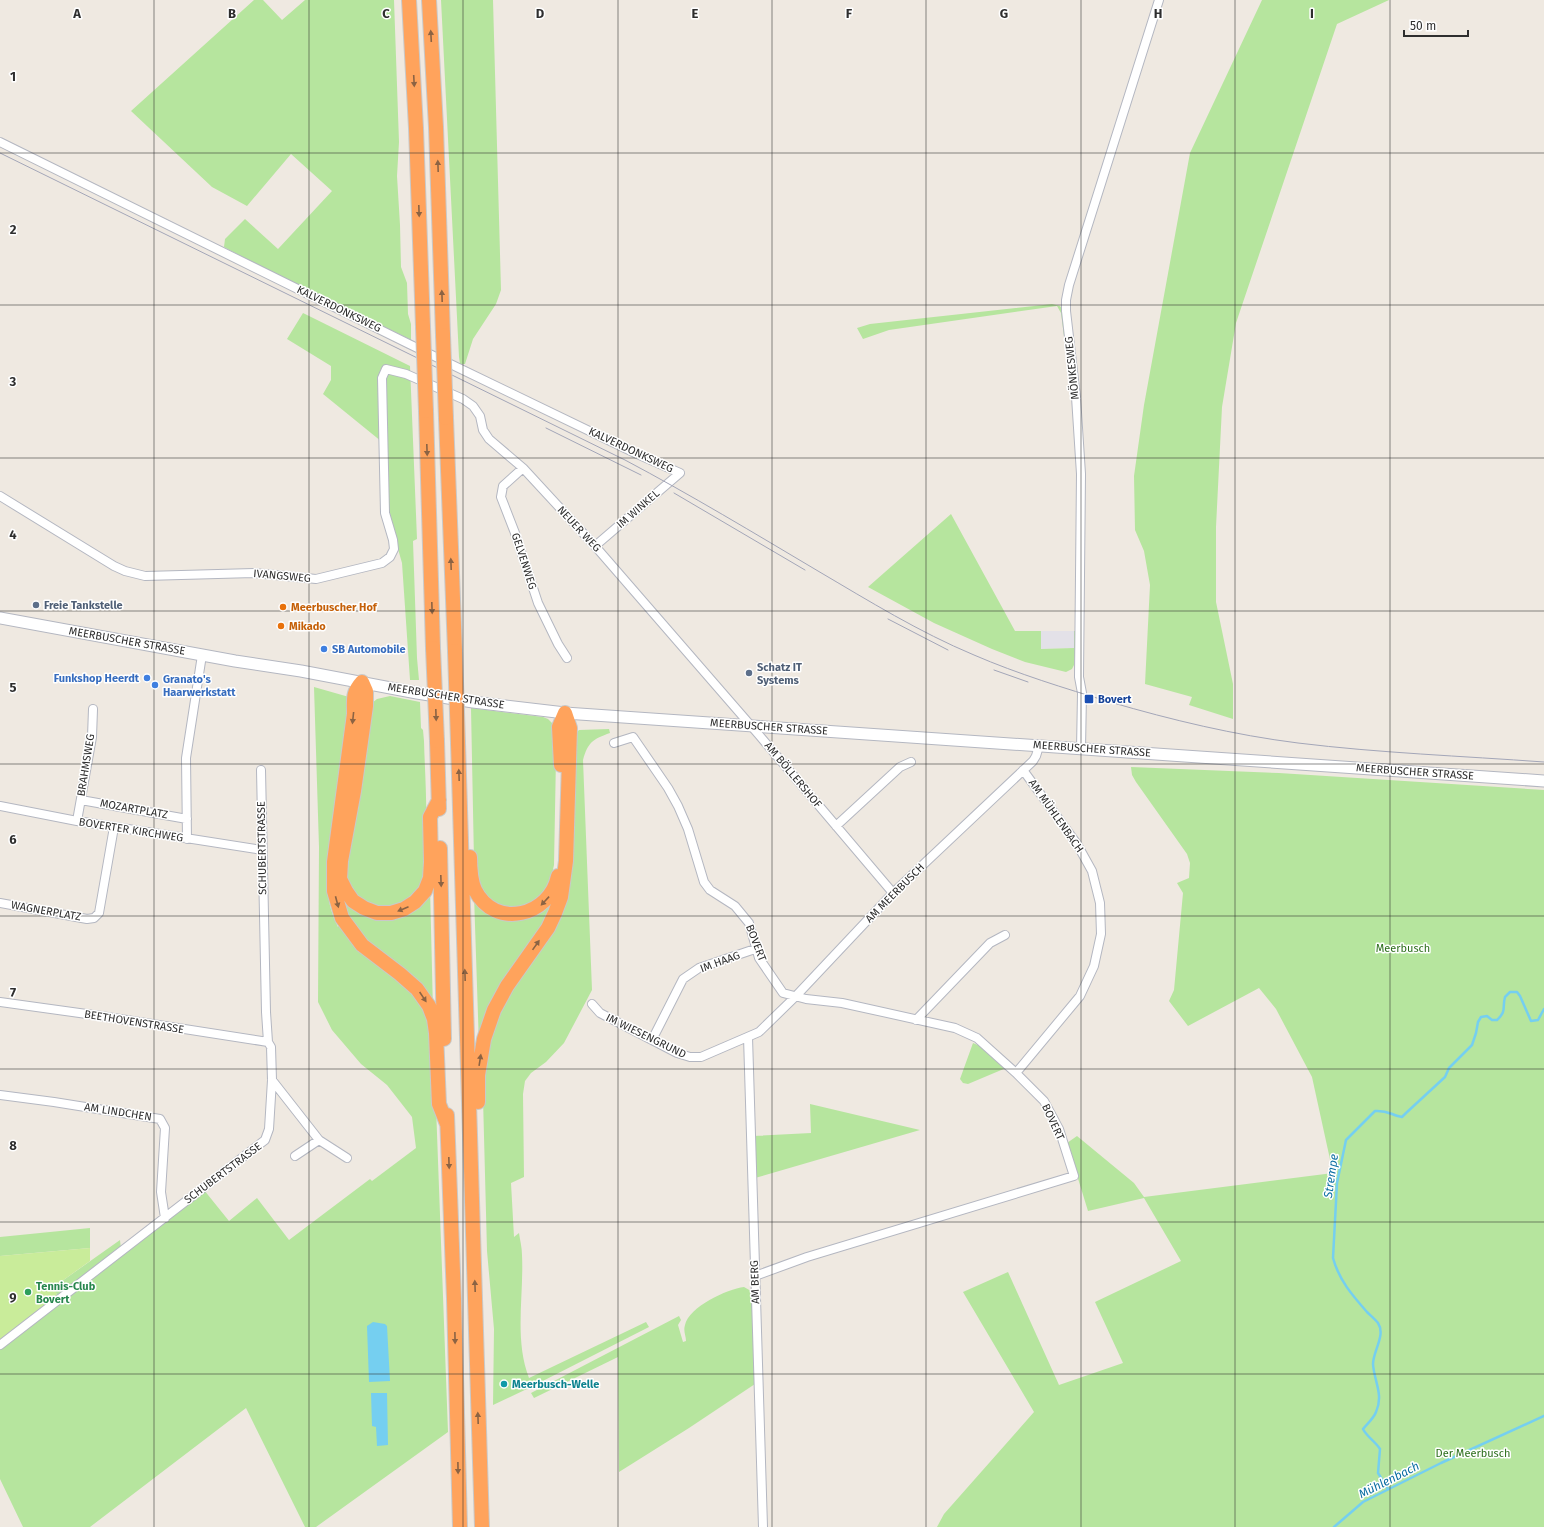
<svg xmlns="http://www.w3.org/2000/svg" width="1544" height="1527" font-family="'Fira Sans',sans-serif">
<style>
.industrial{fill:#e3e1e8}
.green{fill:#b6e59e}
.pitch{fill:#c9ec9a}
.water{fill:#75cff0}
.lines{fill:none;stroke-linecap:round;stroke-linejoin:round}
.stream{stroke:#75cff0;stroke-width:2.5}
.minor-casing{stroke:#b4b7c1;stroke-width:10}
.secondary-casing{stroke:#b4b7c1;stroke-width:13}
.motorway-casing{stroke:#c9c9c9;stroke-width:16}
.minor{stroke:#fff;stroke-width:8}
.secondary{stroke:#fff;stroke-width:11}
.motorway{stroke:#ffa35c;stroke-width:14}
.tram{stroke:#a3a6b8;stroke-width:1}
.motorway-bridge-casing{stroke:#c9c9c9;stroke-width:16;stroke-linecap:butt}
.motorway-bridge{stroke:#ffa35c;stroke-width:14}
.oneway{fill:#8c6343}
.grid{fill:none;stroke:#2e2e2e;stroke-width:1;stroke-opacity:0.55}
.service-dot{fill:#5c6f8a;stroke:#fff;stroke-width:1.5}
.food-dot{fill:#e8710a;stroke:#fff;stroke-width:1.5}
.shop-dot{fill:#3f7fe0;stroke:#fff;stroke-width:1.5}
.transit-dot{fill:#1a4fb4;stroke:#fff;stroke-width:1.5}
.leisure-dot{fill:#2e9e5b;stroke:#fff;stroke-width:1.5}
.culture-dot{fill:#0f9aa8;stroke:#fff;stroke-width:1.5}
.labels{text-anchor:middle;dominant-baseline:central;stroke-width:3;stroke-linejoin:round;paint-order:stroke}
.street-label{font-size:11px;fill:#2e2e2e;stroke:#fff}
.service-label{font-size:11px;font-weight:bold;fill:#4e5e75;stroke:#fff;text-anchor:start}
.food-label{font-size:11px;font-weight:bold;fill:#c56008;stroke:#fff;text-anchor:start}
.shop-label{font-size:11px;font-weight:bold;fill:#366cbe;stroke:#fff;text-anchor:start}
.transit-label{font-size:11px;font-weight:bold;fill:#164399;stroke:#fff;text-anchor:start}
.park-label{font-size:11px;fill:#2c6e1b;stroke:#fff}
.leisure-label{font-size:11px;font-weight:bold;fill:#27864d;stroke:#fff;text-anchor:start}
.culture-label{font-size:11px;font-weight:bold;fill:#0d838f;stroke:#fff;text-anchor:start}
.water-label{font-size:12px;font-style:italic;fill:#0d6fa3;stroke:#fff}
.grid-label{font-size:13px;text-anchor:middle;font-weight:bold;fill:#2e2e2e;stroke:#fff;stroke-width:3;stroke-linejoin:round;paint-order:stroke}
</style>
<rect width="100%" height="100%" fill="#efe9e1"/>
<path class="industrial" d="M 1041,631 L 1074,631 L 1074,648 L 1041,649 Z"/>
<path class="green" d="M 254,0 L 263,0 L 282,20 L 305,0 L 394,0 L 399,142 L 397,176 L 400,225 L 401,267 L 407,283 L 408,314 L 411,324 L 411,340 L 257,265 L 224,247 L 225,239 L 245,219 L 278,249 L 332,191 L 291,154 L 247,206 L 212,187 L 131,111 Z
M 441,0 L 493,0 L 501,290 L 496,304 L 473,339 L 465,364 L 460,364 L 459,357 Z
M 1262,0 L 1389,0 L 1337,24 L 1236,323 L 1222,407 L 1216,527 L 1216,602 L 1233,684 L 1233,719 L 1189,705 L 1192,697 L 1145,684 L 1150,585 L 1144,551 L 1135,530 L 1134,476 L 1144,405 L 1190,153 Z
M 1052,304 L 1060,306 L 1064,311 L 1072,398 L 1061,313 L 1057,306 L 889,330 L 863,339 L 857,328 L 870,324 Z
M 303,313 L 410,366 L 417,539 L 413,541 L 417,658 L 419,680 L 410,680 L 402,563 L 388,514 L 387,446 L 323,394 L 331,380 L 331,366 L 287,339 Z
M 951,514 L 1015,631 L 1041,631 L 1041,649 L 1074,648 L 1074,631 L 1077,631 L 1074,665 L 1072,669 L 1066,672 L 1025,662 L 992,649 L 934,623 L 868,587 Z
M 314,687 L 349,697 L 328,868 C 326,889 328,907 338,927 L 339,924 L 414,994 L 423,1007 L 431,1030 L 434,1052 L 448,1432 L 316,1527 L 305,1527 L 246,1408 L 90,1527 L 23,1527 L 0,1479 L 0,1347 L 204,1190 L 229,1221 L 257,1198 L 289,1240 L 370,1179 L 372,1181 L 416,1148 L 412,1117 L 387,1085 L 361,1064 L 332,1030 L 318,1002 L 319,847 Z
M 390,696 L 420,702 L 421,728 L 423,730 L 424,741 C 425,777 428,814 425,850 C 425,858 426,868 424,877 C 417,910 367,918 352,888 C 350,884 347,880 347,877 C 345,859 351,831 354,814 C 360,777 366,740 372,703 L 377,699 Z
M 471,708 L 543,717 L 548,719 L 552,723 L 555,732 L 556,757 L 554,865 L 552,874 L 544,892 L 531,905 L 511,908 L 493,902 L 481,889 L 474,861 Z
M 609,729 L 610,733 C 593,739 588,742 583,760 L 592,990 L 564,1043 L 546,1062 L 531,1073 L 525,1081 L 523,1094 L 524,1177 L 511,1183 L 514,1237 L 519,1233 C 520,1240 522,1248 522,1255 C 524,1296 514,1339 529,1378 L 646,1322 L 649,1327 L 529,1388 L 493,1405 L 494,1329 L 487,1251 L 483,1098 L 484,1076 L 490,1038 L 507,996 L 550,934 L 577,732 L 579,730 Z
M 1131,767 L 1279,773 L 1544,790 L 1544,1527 L 937,1527 L 944,1514 L 1034,1412 L 963,1292 L 1008,1272 L 1059,1385 L 1123,1363 L 1095,1302 L 1181,1261 L 1144,1198 L 1088,1211 L 1067,1143 L 1077,1136 L 1134,1183 L 1144,1197 L 1333,1173 L 1312,1077 L 1276,1009 L 1259,988 L 1188,1026 L 1169,1001 L 1174,990 L 1183,893 L 1177,883 L 1189,878 L 1190,863 L 1187,854 L 1136,782 L 1132,775 Z
M 430,887 L 433,1011 L 373,950 L 343,914 L 342,892 L 378,916 Z
M 474,895 L 498,915 L 558,896 L 479,1046 Z
M 973,1043 L 982,1047 L 1006,1068 L 968,1084 L 963,1083 L 960,1079 Z
M 810,1104 L 920,1130 L 755,1178 L 753,1136 L 811,1133 Z
M 90,1228 L 90,1248 L 0,1256 L 0,1237 Z
M 120,1240 L 121,1249 L 57,1298 L 55,1286 Z
M 744,1287 L 751,1291 L 752,1297 L 755,1384 L 689,1428 L 619,1472 L 618,1357 L 534,1398 L 531,1393 L 679,1316 L 681,1320 L 678,1325 L 683,1342 L 686,1341 C 686,1336 683,1331 685,1325 C 689,1307 727,1289 744,1287 Z"/>
<path class="pitch" d="M 90,1248 L 90,1261 L 55,1286 L 57,1298 L 0,1341 L 0,1256 Z"/>
<path class="water" d="M 373,1322 L 385,1324 L 387,1326 L 390,1381 L 369,1382 L 367,1326 Z
M 371,1393 L 387,1393 L 388,1445 L 377,1446 L 376,1427 L 372,1426 Z"/>
<g class="lines">
<path class="stream" d="M 1388,1489 L 1378,1473 L 1380,1449 C 1375,1441 1367,1437 1363,1429 C 1367,1424 1374,1418 1376,1412 C 1384,1395 1374,1381 1373,1364 C 1373,1351 1386,1335 1378,1323 C 1375,1319 1370,1315 1367,1312 C 1352,1295 1339,1280 1333,1258 L 1337,1183 L 1346,1140 L 1375,1111 C 1389,1110 1390,1115 1402,1117 L 1406,1113 L 1445,1077 L 1449,1068 L 1472,1045 L 1476,1033 L 1478,1022 L 1481,1017 L 1487,1016 L 1492,1020 L 1497,1020 C 1507,1011 1502,1008 1505,997 L 1510,992 L 1517,992 L 1520,996 L 1531,1021 L 1538,1020 L 1544,1009
M 1334,1527 L 1363,1502 L 1441,1463 L 1544,1416"/>
<defs>
<path id="minor" d="M 0,142 L 409,344 L 637,454 L 680,473 L 595,546
M 523,468 L 503,486 L 501,497 L 515,533 L 538,603 L 558,644 L 567,658
M 0,496 L 114,566 L 125,571 L 145,576 L 254,573 L 316,579 L 382,563 L 390,557 L 394,549 L 393,540 L 385,513 L 382,378 L 386,369 L 406,374 L 463,399 L 473,406 L 480,416 L 483,430 L 489,439 L 523,468 L 595,546 L 759,735 L 893,893
M 614,743 L 633,737 L 668,788 L 678,806 L 688,829 L 704,882 L 710,890 L 735,906 L 749,923 L 759,958 L 783,993 L 806,999 L 842,1003 L 955,1028 L 977,1038 L 1016,1073 L 1044,1101 L 1059,1129 L 1074,1176 L 807,1257 L 755,1276
M 1081,749 L 1082,693 L 1079,677 L 1081,474 L 1076,397 L 1066,311 L 1066,300 L 1069,285 L 1159,0
M 81,800 L 187,819
M 0,806 L 77,821 L 262,850
M 77,821 L 92,737 L 93,709
M 836,826 L 900,767 L 911,762
M 187,839 L 186,758 L 202,655
M 0,903 L 87,919 L 94,918 L 99,913 L 114,827
M 0,1002 L 101,1016 L 268,1042
M 592,1004 L 600,1013 L 677,1053 L 690,1057 L 701,1057 L 759,1032 L 795,997 L 893,893 L 1033,761 L 1036,756 L 1039,746
M 916,1020 L 990,943 L 1005,935
M 748,1037 L 763,1527
M 652,1040 L 683,979 L 699,968 L 755,949
M 1016,1073 L 1080,996 L 1094,966 L 1101,934 L 1100,903 L 1092,871 L 1077,844 L 1023,770
M 272,1080 L 319,1140 L 347,1158
M 0,1095 L 54,1102 L 160,1119 L 165,1128 L 161,1192 L 165,1218
M 295,1156 L 319,1140
M 0,1345 L 265,1140 L 269,1129 L 272,1080 L 271,1047 L 268,1042 L 266,1012 L 261,770"/>
<path id="secondary" d="M 0,618 L 235,661 L 301,671 L 417,693 L 473,702 L 565,713 L 1544,781"/>
<path id="motorway" d="M 409,0 L 416,128 L 423,327
M 429,0 L 436,127 L 443,335
M 426,411 L 433,648
M 446,418 L 455,651
M 437,741 L 439,809
M 458,743 L 482,1527
M 561,765 L 559,727 L 565,713
M 439,800 L 430,817 L 431,862 L 430,878 L 425,891 L 415,902 L 404,909 L 391,913 L 377,913 L 364,908 L 353,901 L 346,891 L 340,879 L 341,861 L 354,791 L 366,706 L 366,691 L 362,682 C 352,693 354,700 354,714 L 334,862 L 334,891 L 342,918 L 362,945 L 400,974 L 417,989 L 429,1006 L 434,1019 L 436,1033 L 439,1104 L 447,1124
M 440,848 L 444,1039
M 470,857 C 470,867 471,881 475,890 C 495,930 550,916 558,876
M 478,1102 L 478,1075 L 484,1039 L 494,1010 L 507,986 L 548,928 L 555,913 L 561,897 L 566,861 L 570,728 L 565,713
M 447,1115 L 454,1299 L 460,1527"/>
</defs>
<use href="#minor" class="minor-casing"/>
<use href="#secondary" class="secondary-casing"/>
<use href="#motorway" class="motorway-casing"/>
<use href="#minor" class="minor"/>
<use href="#secondary" class="secondary"/>
<use href="#motorway" class="motorway"/>
<path class="tram" d="M 0,153 L 625,460 C 691,495 754,533 818,571 C 869,601 919,632 974,655 C 1018,674 1064,688 1110,702 C 1172,720 1234,735 1298,743 C 1379,753 1462,756 1544,762
M 546,428 L 641,475
M 674,493 L 805,570
M 888,619 L 948,650
M 994,670 L 1028,682"/>
<defs>
<path id="motorway-bridge" d="M 423,327 L 426,411
M 443,335 L 446,418
M 433,648 L 437,741
M 455,651 L 458,743"/>
</defs>
<use href="#motorway-bridge" class="motorway-bridge-casing"/>
<use href="#motorway-bridge" class="motorway-bridge"/>
</g>
<defs><path id="oneway-solid" d="M-6-.8H1V-3.2L6.5 0L1 3.2V.8H-6Z"/></defs>
<g class="oneway">
<use href="#oneway-solid" transform="translate(431 36) rotate(-93)"/>
<use href="#oneway-solid" transform="translate(414 81) rotate(87)"/>
<use href="#oneway-solid" transform="translate(438 166) rotate(-92)"/>
<use href="#oneway-solid" transform="translate(419 211) rotate(88)"/>
<use href="#oneway-solid" transform="translate(442 296) rotate(-92)"/>
<use href="#oneway-solid" transform="translate(427 450) rotate(88)"/>
<use href="#oneway-solid" transform="translate(451 564) rotate(-92)"/>
<use href="#oneway-solid" transform="translate(432 608) rotate(88)"/>
<use href="#oneway-solid" transform="translate(436 715) rotate(88)"/>
<use href="#oneway-solid" transform="translate(353 718) rotate(96)"/>
<use href="#oneway-solid" transform="translate(459 775) rotate(-92)"/>
<use href="#oneway-solid" transform="translate(441 881) rotate(88)"/>
<use href="#oneway-solid" transform="translate(545 901) rotate(133)"/>
<use href="#oneway-solid" transform="translate(337 902) rotate(75)"/>
<use href="#oneway-solid" transform="translate(403 909) rotate(157)"/>
<use href="#oneway-solid" transform="translate(536 945) rotate(-55)"/>
<use href="#oneway-solid" transform="translate(465 975) rotate(-92)"/>
<use href="#oneway-solid" transform="translate(423 997) rotate(56)"/>
<use href="#oneway-solid" transform="translate(480 1060) rotate(-81)"/>
<use href="#oneway-solid" transform="translate(449 1163) rotate(88)"/>
<use href="#oneway-solid" transform="translate(475 1286) rotate(-92)"/>
<use href="#oneway-solid" transform="translate(455 1338) rotate(89)"/>
<use href="#oneway-solid" transform="translate(478 1418) rotate(-92)"/>
<use href="#oneway-solid" transform="translate(458 1468) rotate(89)"/>
</g>
<path class="grid" d="M 154,0 L 154,1527M 309,0 L 309,1527M 463,0 L 463,1527M 618,0 L 618,1527M 772,0 L 772,1527M 926,0 L 926,1527M 1081,0 L 1081,1527M 1235,0 L 1235,1527M 1390,0 L 1390,1527M 0,153 L 1544,153M 0,305 L 1544,305M 0,458 L 1544,458M 0,611 L 1544,611M 0,764 L 1544,764M 0,916 L 1544,916M 0,1069 L 1544,1069M 0,1222 L 1544,1222M 0,1374 L 1544,1374"/>
<g class="service-dot">
<circle cx="36" cy="605" r="4"/>
<circle cx="749" cy="673" r="4"/>
</g>
<g class="food-dot">
<circle cx="283" cy="607" r="4"/>
<circle cx="281" cy="626" r="4"/>
</g>
<g class="shop-dot">
<circle cx="324" cy="649" r="4"/>
<circle cx="147" cy="678" r="4"/>
<circle cx="155" cy="685" r="4"/>
</g>
<rect class="transit-dot" x="1084" y="694" width="10" height="10" rx="2"/>
<circle class="leisure-dot" cx="28" cy="1292" r="4"/>
<circle class="culture-dot" cx="504" cy="1384" r="4"/>
<g class="labels">
<g class="street-label">
<text transform="translate(339 309) rotate(26)">KALVERDONKSWEG</text>
<text transform="translate(1072 368) rotate(-96)">MÖNKESWEG</text>
<text transform="translate(631 450) rotate(25)">KALVERDONKSWEG</text>
<text transform="translate(638 509) rotate(-41)">IM WINKEL</text>
<text transform="translate(579 529) rotate(47)">NEUER WEG</text>
<text transform="translate(524 561) rotate(72)">GELVENWEG</text>
<text transform="translate(282 576) rotate(5)">IVANGSWEG</text>
<text transform="translate(127 641) rotate(10)">MEERBUSCHER STRASSE</text>
<text transform="translate(446 696) rotate(9)">MEERBUSCHER STRASSE</text>
<text transform="translate(769 727) rotate(4)">MEERBUSCHER STRASSE</text>
<text transform="translate(1092 749) rotate(4)">MEERBUSCHER STRASSE</text>
<text transform="translate(86 765) rotate(-81)">BRAHMSWEG</text>
<text transform="translate(1415 772) rotate(4)">MEERBUSCHER STRASSE</text>
<text transform="translate(793 775) rotate(50)">AM BÖLLERSHOF</text>
<text transform="translate(134 809) rotate(10)">MOZARTPLATZ</text>
<text transform="translate(1056 816) rotate(55)">AM MÜHLENBACH</text>
<text transform="translate(131 830) rotate(9)">BOVERTER KIRCHWEG</text>
<text transform="translate(262 848) rotate(-91)">SCHUBERTSTRASSE</text>
<text transform="translate(895 893) rotate(-45)">AM MEERBUSCH</text>
<text transform="translate(46 911) rotate(10)">WAGNERPLATZ</text>
<text transform="translate(756 943) rotate(69)">BOVERT</text>
<text transform="translate(720 962) rotate(-20)">IM HAAG</text>
<text transform="translate(134 1022) rotate(9)">BEETHOVENSTRASSE</text>
<text transform="translate(646 1036) rotate(26)">IM WIESENGRUND</text>
<text transform="translate(118 1112) rotate(9)">AM LINDCHEN</text>
<text transform="translate(1053 1122) rotate(65)">BOVERT</text>
<text transform="translate(223 1173) rotate(-37)">SCHUBERTSTRASSE</text>
<text transform="translate(755 1282) rotate(-92)">AM BERG</text>
</g>
<g class="service-label">
<text x="44" y="605">Freie Tankstelle</text>
<text x="757" y="667">Schatz IT<tspan x="757" dy="13">Systems</tspan></text>
</g>
<g class="food-label">
<text x="291" y="607">Meerbuscher Hof</text>
<text x="289" y="626">Mikado</text>
</g>
<g class="shop-label">
<text x="332" y="649">SB Automobile</text>
<text x="139" y="678" text-anchor="end">Funkshop Heerdt</text>
<text x="163" y="679">Granato's<tspan x="163" dy="13">Haarwerkstatt</tspan></text>
</g>
<g class="transit-label">
<text x="1098" y="699">Bovert</text>
</g>
<g class="park-label">
<text x="1403" y="948">Meerbusch</text>
<text x="1473" y="1453">Der Meerbusch</text>
</g>
<g class="leisure-label">
<text x="36" y="1286">Tennis-Club<tspan x="36" dy="13">Bovert</tspan></text>
</g>
<g class="culture-label">
<text x="512" y="1384">Meerbusch-Welle</text>
</g>
<g class="water-label">
<text transform="translate(1331 1176) rotate(-82)">Strempe</text>
<text transform="translate(1389 1480) rotate(-27)">Mühlenbach</text>
</g>
</g>
<g class="grid-label">
<text x="77" y="18">A</text>
<text x="232" y="18">B</text>
<text x="386" y="18">C</text>
<text x="540" y="18">D</text>
<text x="695" y="18">E</text>
<text x="849" y="18">F</text>
<text x="1004" y="18">G</text>
<text x="1158" y="18">H</text>
<text x="1312" y="18">I</text>
<text x="13" y="81">1</text>
<text x="13" y="234">2</text>
<text x="13" y="386">3</text>
<text x="13" y="539">4</text>
<text x="13" y="692">5</text>
<text x="13" y="844">6</text>
<text x="13" y="997">7</text>
<text x="13" y="1150">8</text>
<text x="13" y="1302">9</text>
</g>
<path d="M1404 30v6h64v-6" fill="none" stroke="#2e2e2e" stroke-width="2"/>
<text x="1410" y="30" font-size="12" fill="#2e2e2e" stroke="#ffffff" stroke-width="3" paint-order="stroke">50 m</text>
</svg>
